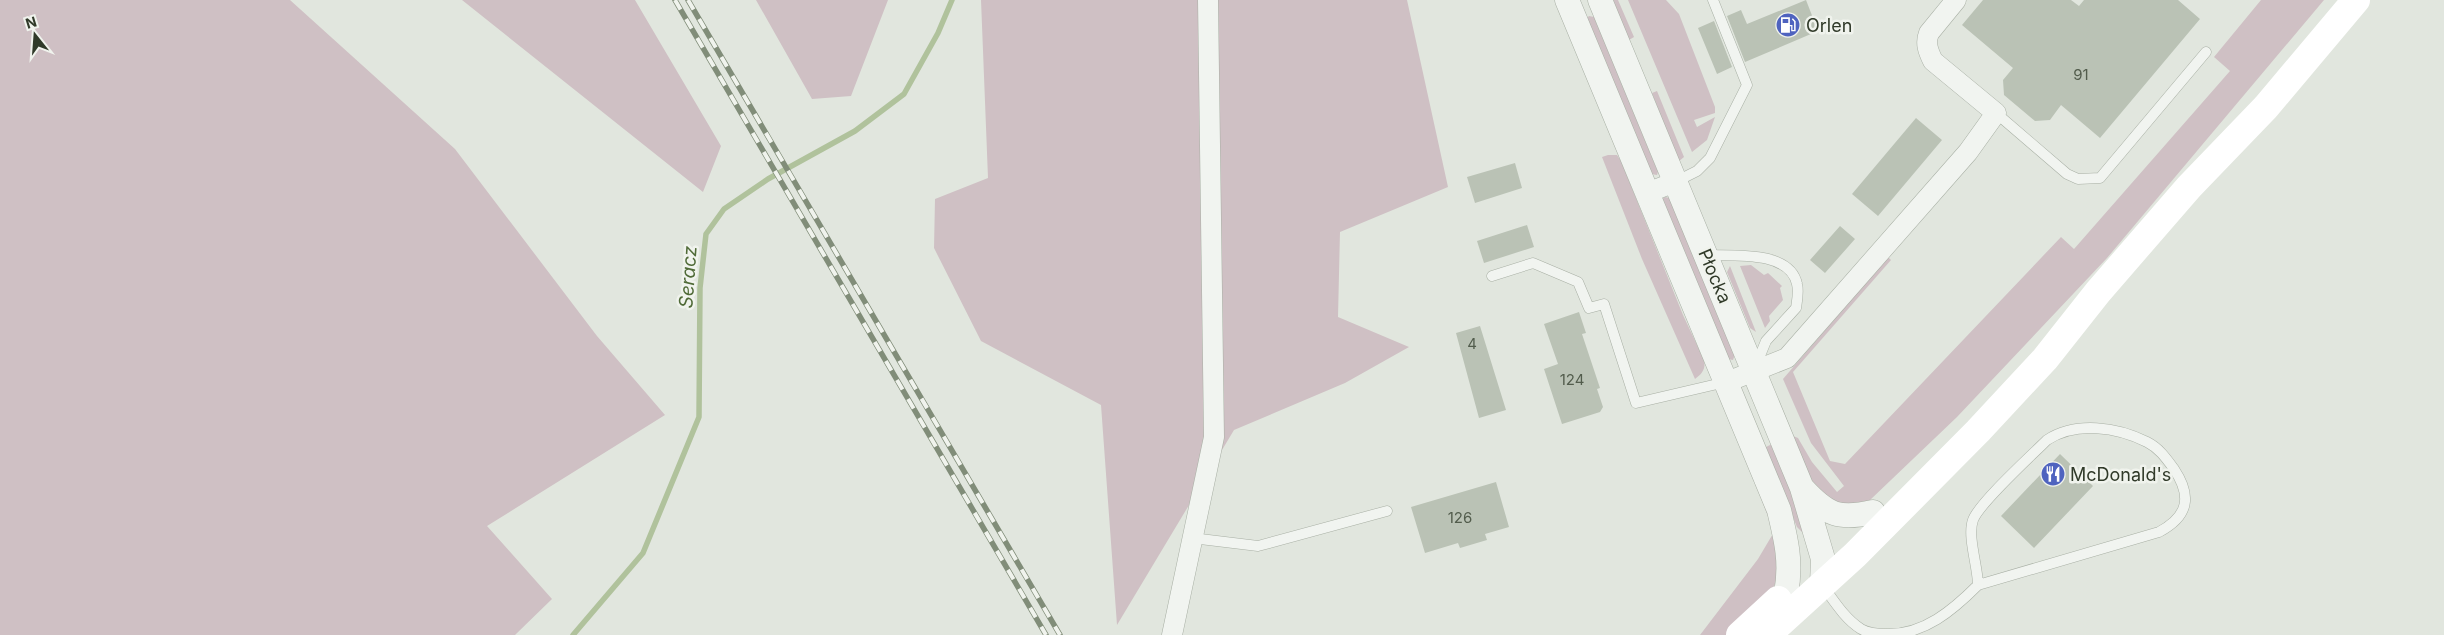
<svg xmlns="http://www.w3.org/2000/svg" width="2444" height="635" font-family="Inter,sans-serif">
<style>
.green{fill:#cfc0c4}
.lines{fill:none;stroke-linecap:round;stroke-linejoin:round}
.stream{stroke:#b0c29c;stroke-width:5.5}
.building{fill:#bac2b5}
.service-casing{stroke:#a8afa4;stroke-width:11}
.minor-casing{stroke:#a8afa4;stroke-width:21}
.tertiary-casing{stroke:#a8afa4;stroke-width:25}
.service{stroke:#f1f4f0;stroke-width:10}
.minor{stroke:#f1f4f0;stroke-width:20}
.tertiary{stroke:#f1f4f0;stroke-width:24}
.secondary{stroke:#fff;stroke-width:28}
.rail-casing{stroke:#818d79;stroke-width:5.5}
.rail{stroke:#f0f3ed;stroke-width:4;stroke-dasharray:11;stroke-linecap:butt}
.labels{text-anchor:middle;dominant-baseline:central;stroke-width:5;stroke-linejoin:round;paint-order:stroke}
.number-label{font-size:15px;fill:#525c4c}
.poi-label{font-size:18px;fill:#303a29;stroke:#f0f3ed;text-anchor:start}
.street-label{font-size:18px;fill:#303a29;stroke:#f0f3ed}
.water-label{font-size:19px;font-style:italic;fill:#4f6a37;stroke:#f0f3ed}
</style>
<rect width="100%" height="100%" fill="#e1e6de"/>
<path class="green" d="M 0,0 L 290,0 L 455,149 L 597,336 L 665,415 L 487,526 L 552,599 L 515,635 L 0,635 Z
M 462,0 L 635,0 L 721,146 L 703,192 Z
M 756,0 L 888,0 L 851,96 L 812,99 Z
M 981,0 L 1407,0 L 1448,187 L 1340,232 L 1338,317 L 1409,347 L 1345,383 L 1234,430 L 1117,625 L 1101,405 L 981,341 L 934,248 L 935,199 L 988,178 Z
M 1614,0 L 1618,0 L 1634,37 L 1629,40 L 1612,1 Z
M 1628,0 L 1666,0 L 1679,14 L 1715,107 L 1715,113 L 1694,120 L 1697,127 L 1715,117 L 1707,140 L 1692,152 Z
M 2261,0 L 2324,0 L 2107,258 L 1957,417 L 1869,501 C 1864,503 1856,507 1851,506 C 1816,505 1802,463 1793,436 L 1798,438 L 1812,462 L 1837,492 L 1844,486 L 1811,443 L 1783,379 L 1888,257 L 1891,260 L 1793,372 L 1830,461 L 1845,464 L 2061,237 L 2074,249 L 2230,71 L 2214,57 Z
M 1589,16 L 1594,17 L 1658,172 L 1657,175 L 1651,174 L 1587,18 Z
M 1657,91 L 1684,157 L 1678,162 L 1652,93 Z
M 1608,155 L 1617,155 L 1621,161 L 1683,315 L 1704,360 C 1706,369 1702,374 1695,379 L 1642,259 L 1602,157 Z
M 1665,197 L 1670,198 L 1735,354 L 1733,360 L 1728,359 L 1662,199 Z
M 1751,265 L 1764,275 L 1768,273 L 1782,286 L 1780,288 L 1783,300 L 1769,316 L 1770,321 L 1765,328 L 1740,266 Z
M 1730,266 L 1756,332 L 1750,328 L 1727,272 Z
M 1772,444 L 1805,522 L 1804,534 L 1797,527 L 1764,448 Z
M 1745,456 L 1776,531 L 1777,580 L 1772,590 L 1727,635 L 1700,635 L 1758,559 L 1774,532 Z"/>
<g class="lines">
<path class="stream" d="M 573,635 L 643,553 L 699,417 L 700,288 L 706,234 L 724,209 L 768,179 L 855,131 L 904,94 L 938,33 L 952,0"/>
</g>
<path class="building" d="M 1806,0 L 1818,31 L 1745,62 L 1727,16 L 1741,10 L 1747,24 Z
M 1983,0 L 2071,0 L 2079,6 L 2084,0 L 2178,0 L 2200,19 L 2100,138 L 2061,105 L 2050,120 L 2035,121 L 2004,95 L 2003,80 L 2013,68 L 1962,25 Z
M 1714,21 L 1732,67 L 1717,74 L 1698,28 Z
M 1916,118 L 1942,140 L 1878,216 L 1852,194 Z
M 1515,163 L 1522,188 L 1475,203 L 1467,177 Z
M 1527,225 L 1534,247 L 1484,263 L 1477,241 Z
M 1840,226 L 1855,239 L 1825,273 L 1810,260 Z
M 1579,312 L 1586,333 L 1582,334 L 1600,388 L 1597,389 L 1603,407 L 1600,412 L 1562,424 L 1544,369 L 1558,364 L 1544,324 Z
M 1480,326 L 1506,410 L 1479,418 L 1456,333 Z
M 2060,454 L 2093,486 L 2034,548 L 2001,516 Z
M 1496,482 L 1509,527 L 1485,534 L 1487,540 L 1460,548 L 1458,543 L 1425,553 L 1411,507 Z"/>
<g class="lines">
<defs>
<path id="service" d="M 1996,113 L 2067,174 L 2078,179 L 2100,178 L 2206,52
M 1675,182 L 1697,171 L 1710,158 L 1747,85 L 1713,0
M 1707,255 C 1732,256 1790,250 1797,284 C 1799,292 1797,301 1796,308 L 1766,341 L 1755,368
M 1492,276 L 1533,263 L 1578,282 L 1589,308 L 1604,304 L 1636,403 L 1726,382
M 1192,538 L 1258,546 L 1387,511
M 1823,586 C 1834,601 1845,619 1861,629 C 1868,633 1878,634 1887,634 C 1924,635 1953,610 1978,585 L 2159,532 C 2189,516 2192,496 2174,469 C 2166,458 2159,448 2147,442 C 2117,427 2076,421 2047,440 C 2032,455 1979,503 1973,520 C 1967,536 1978,567 1978,585"/>
<path id="minor" d="M 1647,193 L 1675,182
M 1727,382 L 1787,358 L 1968,152 L 1996,113 L 1933,61 C 1928,51 1925,43 1929,33 L 1956,0
M 1172,635 L 1214,437 L 1208,0"/>
<path id="tertiary" d="M 1567,0 L 1779,510 C 1786,539 1792,563 1786,593
M 1600,0 L 1802,488 L 1823,559 L 1822,585
M 1803,489 C 1827,515 1839,520 1873,512"/>
</defs>
<use href="#service" class="service-casing"/>
<use href="#minor" class="minor-casing"/>
<use href="#tertiary" class="tertiary-casing"/>
<use href="#service" class="service"/>
<use href="#minor" class="minor"/>
<use href="#tertiary" class="tertiary"/>
<path class="secondary" d="M 1740,635 L 1778,600
M 1767,635 L 1855,555 L 1978,431 L 2045,359 L 2098,292 L 2189,187 L 2266,107 L 2356,0"/>
<defs>
<path id="rail" d="M 675,0 L 1046,635
M 688,0 L 1060,635"/>
</defs>
<use href="#rail" class="rail-casing"/>
<use href="#rail" class="rail"/>
</g>
<defs>
<symbol id="fuel-disc" viewBox="-11 -11 22 22"><circle r="9.5" fill="#4f63bf" stroke="#f0f3ed"/><path d="M-5.5-6h7V0h2V4h1.3V-2.5L3-4.5l.8-.8L6-3V5H2.5V1h-1V6h-7ZM-4.2-4.7v3.2H.2V-4.7Z" fill="#fff"/></symbol>
<symbol id="restaurant-disc" viewBox="-11 -11 22 22"><circle r="9.5" fill="#4f63bf" stroke="#f0f3ed"/><path d="M-5-6h1v4h1v-4h1v4h1v-4h1v5L-1.5 .5V6h-2V.5L-5-1ZM5-6V6H3V1.5H1.5Q1.5-4 5-6Z" fill="#fff"/></symbol>
</defs>
<g fill-rule="evenodd">
<use href="#fuel-disc" x="1774" y="11" width="28" height="28"/>
<use href="#restaurant-disc" x="2039" y="460" width="28" height="28"/>
</g>
<g class="labels">
<g class="number-label">
<text x="2081" y="74">91</text>
<text x="1472" y="343">4</text>
<text x="1572" y="379">124</text>
<text x="1460" y="517">126</text>
</g>
<g class="poi-label">
<text x="1806" y="25">Orlen</text>
<text x="2070" y="474">McDonald's</text>
</g>
<g class="street-label">
<text transform="translate(1715 276) rotate(67)">Płocka</text>
</g>
<g class="water-label">
<text transform="translate(688 277) rotate(-86)">Seracz</text>
</g>
</g>
<g transform="translate(35 35) rotate(343)" stroke="#f0f3ed" stroke-width="4" paint-order="stroke">
<path d="M0-4L9 19L0 12L-9 19Z" fill="#303a29"/>
<text y="-8" font-size="14" font-weight="bold" text-anchor="middle" fill="#303a29">N</text>
</g>
</svg>
